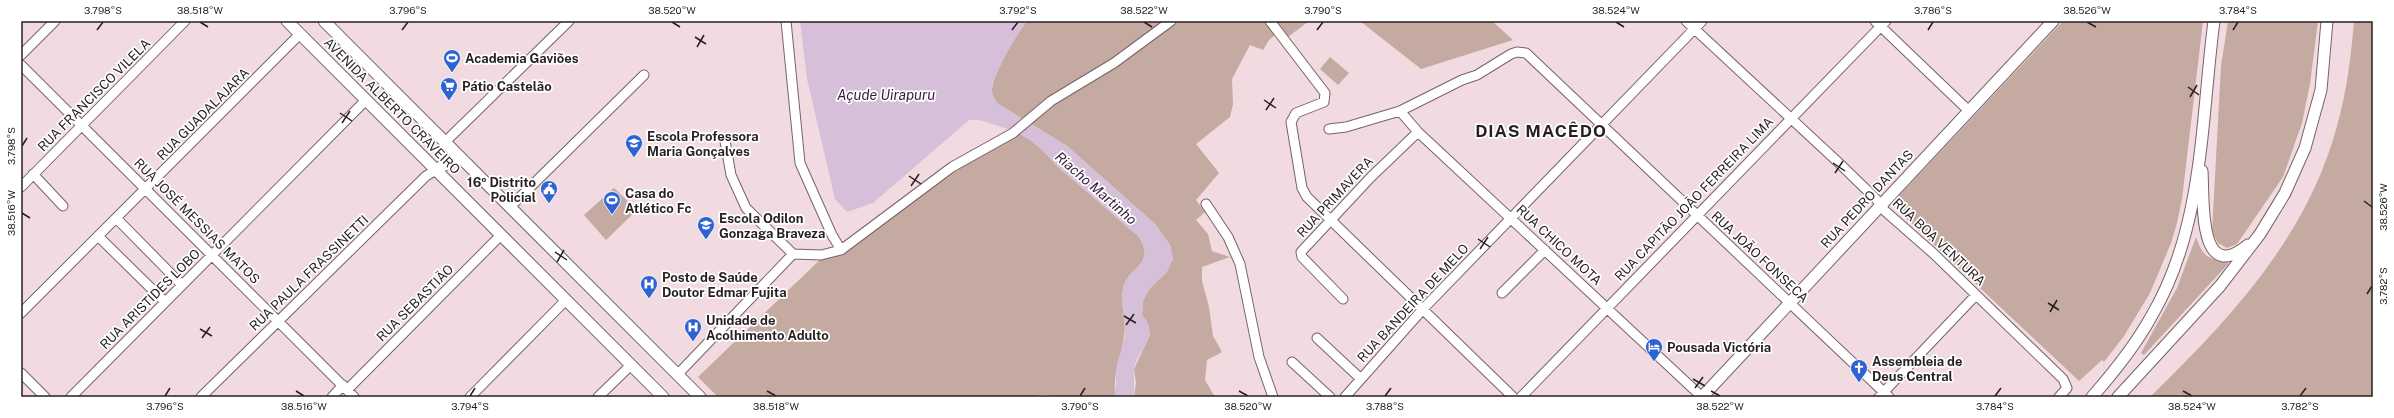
<svg xmlns="http://www.w3.org/2000/svg" width="2394" height="418" font-family="'Public Sans',sans-serif">
<style>
.green{fill:#c4aaa0}
.water{fill:#d5bfd9}
.lines{fill:none;stroke-linecap:round;stroke-linejoin:round}
.minor-casing{stroke:#766367;stroke-width:11}
.major-casing{stroke:#766367;stroke-width:13}
.minor{stroke:#fff;stroke-width:9}
.major{stroke:#fff;stroke-width:11}
.ticks{fill:none;stroke:#271f21;stroke-width:1.5}
.labels{text-anchor:middle;dominant-baseline:central;stroke-width:3.5;stroke-linejoin:round;paint-order:stroke}
.poi-label{font-size:13px;font-weight:bold;fill:#271f21;stroke:#fff;text-anchor:start}
.street-label{font-size:13px;fill:#271f21;stroke:#fff}
.water-label{font-size:14px;font-style:italic;fill:#3a1b3e;stroke:#fff}
.district-label{font-size:17px;font-weight:bold;letter-spacing:1px;fill:#271f21;stroke:#fff}
.neatline{fill:none;stroke:#271f21;stroke-width:1.5}
.ticks-label{font-size:10px;text-anchor:middle;fill:#271f21}
</style>
<rect width="100%" height="100%" fill="#f1dae0"/>
<path class="green" d="M 1027,21 L 1270,21 L 1275,35 L 1269,40 L 1263,50 L 1250,45 L 1232,79 L 1233,104 L 1230,117 L 1196,144 L 1219,173 L 1196,200 L 1205,212 L 1196,220 L 1208,234 L 1212,251 L 1230,257 L 1202,267 L 1202,281 L 1209,307 L 1213,336 L 1222,352 L 1207,360 L 1205,380 L 1215,397 L 1134,397 L 1136,383 L 1134,369 L 1150,335 L 1142,315 L 1143,301 L 1150,288 L 1166,273 L 1173,259 L 1170,245 L 1155,224 L 1067,146 L 997,103 C 995,100 992,95 992,91 C 992,75 1017,34 1027,21 Z
M 1276,21 L 1309,21 L 1288,37 Z
M 1360,21 L 1492,21 L 1513,40 L 1421,69 Z
M 2063,21 L 2203,21 L 2182,199 L 2177,223 L 2171,243 L 2150,293 L 2124,336 L 2104,362 L 2102,360 L 2079,381 L 1894,207 L 1897,198 Z
M 2228,21 L 2318,21 L 2310,84 L 2302,123 L 2283,177 L 2237,244 L 2227,248 L 2218,243 L 2212,232 L 2221,66 Z
M 2354,21 L 2373,21 L 2373,397 L 2150,397 C 2231,318 2307,237 2337,126 C 2347,91 2351,56 2354,21 Z
M 1330,57 L 1349,73 L 1338,85 L 1320,69 Z
M 1016,130 L 1036,143 L 1057,166 L 1139,237 C 1157,267 1126,266 1123,290 C 1120,305 1127,321 1124,336 C 1122,356 1111,377 1116,397 L 1052,397 L 1050,395 L 1038,395 L 1035,397 L 718,397 L 698,377 L 826,254 L 841,250 Z
M 614,188 L 637,210 L 606,240 L 584,215 Z
M 2196,237 C 2205,262 2210,257 2229,263 L 2144,355 L 2141,353 L 2177,288 Z"/>
<path class="water" d="M 800,21 L 1027,21 C 1017,34 992,75 992,91 C 992,94 995,99 997,103 L 1067,146 L 1155,224 L 1170,245 L 1173,259 L 1166,273 L 1150,288 L 1143,301 L 1142,315 C 1162,336 1137,349 1134,369 C 1133,378 1135,388 1134,397 L 1115,396 C 1116,385 1116,375 1117,365 C 1119,355 1124,345 1125,335 C 1126,320 1120,304 1123,289 C 1127,266 1156,266 1139,237 C 1116,216 1092,197 1069,176 C 1039,151 1036,136 995,125 C 984,122 982,119 969,120 L 873,203 L 847,212 L 835,199 L 807,79 Z"/>
<g class="lines">
<defs>
<path id="minor" d="M 786,21 L 800,163 L 832,235 L 841,250
M 1270,21 L 1325,93 L 1324,102 L 1296,113 L 1291,122 L 1302,188 L 1307,197 L 1513,397
M 1686,21 L 1840,164 L 1877,200 L 1885,211 L 1934,254 L 2063,379 L 2067,388 L 2059,397
M 1875,21 L 1969,111
M 21,55 L 55,21
M 21,65 L 354,397
M 1400,111 L 1418,132 L 1702,397
M 1329,129 L 1346,127 L 1400,111 L 1462,80 L 1477,75 L 1511,54 L 1517,52 L 1526,53 L 1889,397
M 445,142 L 569,21
M 33,174 L 63,206
M 21,187 L 185,21
M 1206,204 L 1228,237 L 1240,264 L 1259,357 L 1273,397
M 510,207 L 644,75
M 117,219 L 182,285
M 99,237 L 165,302
M 793,254 L 821,255 L 841,250 L 952,167 L 1013,133 L 1051,101 L 1114,63 L 1171,21
M 1502,293 L 1545,250
M 1343,299 L 1302,257 L 1301,252 L 1371,177 L 1418,132
M 21,313 L 300,34
M 1317,338 L 1361,379
M 1292,362 L 1330,397
M 21,373 L 45,397
M 678,374 L 793,254 L 746,208 L 731,175 L 725,141
M 347,390 L 501,235
M 71,397 L 366,100
M 201,397 L 426,176 L 436,170
M 332,397 L 343,385
M 470,397 L 566,300
M 598,397 L 631,365
M 1345,397 L 1423,309 L 1702,21
M 1521,397 L 1886,21
M 1879,397 L 1976,295"/>
<path id="major" d="M 287,21 L 663,397
M 324,21 L 700,397
M 436,170 L 459,156
M 2202,171 C 2204,197 2197,287 2248,245
M 1702,397 L 2053,21
M 2092,397 C 2114,372 2135,346 2151,317 C 2204,228 2201,120 2214,21
M 2118,397 L 2220,286 L 2260,234 L 2285,193 L 2305,148 L 2321,90 L 2327,21"/>
</defs>
<use href="#minor" class="minor-casing"/>
<use href="#major" class="major-casing"/>
<use href="#minor" class="minor"/>
<use href="#major" class="major"/>
</g>
<path class="ticks" d="M 200,22 L 208,27M 672,22 L 680,27M 1144,22 L 1152,27M 1616,22 L 1624,27M 2087,22 L 2096,27M 97,30 L 103,22M 402,30 L 408,22M 1012,30 L 1018,22M 1317,30 L 1323,22M 1928,30 L 1933,22M 2233,30 L 2238,22M 695,37 L 706,44M 697,47 L 704,35M 2188,87 L 2199,95M 2190,97 L 2197,85M 1264,100 L 1276,108M 1266,110 L 1274,98M 340,113 L 352,121M 342,123 L 350,111M 22,146 L 27,138M 1833,163 L 1845,171M 1835,173 L 1843,161M 909,176 L 921,184M 911,186 L 919,174M 2364,201 L 2372,207M 22,213 L 30,218M 1478,239 L 1490,247M 1480,249 L 1488,237M 555,252 L 567,260M 557,262 L 564,250M 2367,294 L 2372,286M 2048,303 L 2059,310M 2050,312 L 2057,300M 1124,316 L 1136,323M 1126,325 L 1134,314M 200,329 L 212,336M 202,338 L 210,327M 1693,379 L 1705,386M 1695,388 L 1703,377M 296,391 L 304,396M 767,391 L 776,396M 1239,391 L 1248,396M 1711,391 L 1720,396M 2183,391 L 2192,396M 165,396 L 170,388M 470,396 L 475,388M 1080,396 L 1085,388M 1385,396 L 1391,388M 1995,396 L 2001,388M 2300,396 L 2306,388"/>
<defs>
<symbol id="stadium-pin" viewBox="-11 -11 22 30"><path d="M0 17L-7.5 6A9.5 9.5 0 1 1 7.5 6Z" fill="#2e63d2" stroke="#fff"/><path d="M0-5a6.5 5 0 1 0 0 10a6.5 5 0 1 0 0-10ZM-3.5-1.8h7v3.6h-7Z" fill="#fff"/></symbol>
<symbol id="supermarket-pin" viewBox="-11 -11 22 30"><path d="M0 17L-7.5 6A9.5 9.5 0 1 1 7.5 6Z" fill="#2e63d2" stroke="#fff"/><path d="M-6-5.5h2.5l.6 2H6L4.5 2H-2.5L-4.4-4H-6ZM-1.5 3.2a1.3 1.3 0 1 0 .1 0ZM3 3.2a1.3 1.3 0 1 0 .1 0Z" fill="#fff"/></symbol>
<symbol id="school-pin" viewBox="-11 -11 22 30"><path d="M0 17L-7.5 6A9.5 9.5 0 1 1 7.5 6Z" fill="#2e63d2" stroke="#fff"/><path d="M0-5L7-2L0 1L-7-2ZM-4 1L0 2.5L4 1V4Q0 6-4 4Z" fill="#fff"/></symbol>
<symbol id="civic-pin" viewBox="-11 -11 22 30"><path d="M0 17L-7.5 6A9.5 9.5 0 1 1 7.5 6Z" fill="#2e63d2" stroke="#fff"/><path d="M-.6-6.5H3V-4.5H.6V-3L4-1V1h2V6H-6V1h2V-1L-.6-3ZM-1.2 2.5V6h2.4V2.5Z" fill="#fff"/></symbol>
<symbol id="hospital-pin" viewBox="-11 -11 22 30"><path d="M0 17L-7.5 6A9.5 9.5 0 1 1 7.5 6Z" fill="#2e63d2" stroke="#fff"/><path d="M-5-5h3v3.5h4V-5h3V5h-3V1.5h-4V5h-3Z" fill="#fff"/></symbol>
<symbol id="hotel-pin" viewBox="-11 -11 22 30"><path d="M0 17L-7.5 6A9.5 9.5 0 1 1 7.5 6Z" fill="#2e63d2" stroke="#fff"/><path d="M-6-4.5h1.5V1H6V5H4.5V3h-9V5H-6ZM-4 0a1.8 1.8 0 1 1 3.6 0ZM.5 0V-2.5h3Q6-2.5 6 0Z" fill="#fff"/></symbol>
<symbol id="church-pin" viewBox="-11 -11 22 30"><path d="M0 17L-7.5 6A9.5 9.5 0 1 1 7.5 6Z" fill="#2e63d2" stroke="#fff"/><path d="M-1.2-6h2.4v3.5h3.3v2.4h-3.3V6h-2.4V-.1h-3.3v-2.4h3.3Z" fill="#fff"/></symbol>
</defs>
<g fill-rule="evenodd">
<use href="#stadium-pin" x="442" y="48" width="20" height="27"/>
<use href="#supermarket-pin" x="439" y="76" width="20" height="27"/>
<use href="#school-pin" x="624" y="133" width="20" height="27"/>
<use href="#civic-pin" x="539" y="179" width="20" height="27"/>
<use href="#stadium-pin" x="602" y="190" width="20" height="27"/>
<use href="#school-pin" x="696" y="215" width="20" height="27"/>
<use href="#hospital-pin" x="639" y="274" width="20" height="27"/>
<use href="#hospital-pin" x="683" y="317" width="20" height="27"/>
<use href="#hotel-pin" x="1644" y="337" width="20" height="27"/>
<use href="#church-pin" x="1849" y="358" width="20" height="27"/>
</g>
<g class="labels">
<g class="poi-label">
<text x="465" y="58">Academia Gaviões</text>
<text x="462" y="86">Pátio Castelão</text>
<text x="647" y="136">Escola Professora<tspan x="647" dy="15">Maria Gonçalves</tspan></text>
<text x="536" y="182" text-anchor="end">16º Distrito<tspan x="536" dy="15">Policial</tspan></text>
<text x="625" y="193">Casa do<tspan x="625" dy="15">Atlético Fc</tspan></text>
<text x="719" y="218">Escola Odilon<tspan x="719" dy="15">Gonzaga Braveza</tspan></text>
<text x="662" y="277">Posto de Saúde<tspan x="662" dy="15">Doutor Edmar Fujita</tspan></text>
<text x="706" y="320">Unidade de<tspan x="706" dy="15">Acolhimento Adulto</tspan></text>
<text x="1667" y="347">Pousada Victória</text>
<text x="1872" y="361">Assembleia de<tspan x="1872" dy="15">Deus Central</tspan></text>
</g>
<g class="street-label">
<text transform="translate(94 95) rotate(-45)">RUA FRANCISCO VILELA</text>
<text transform="translate(392 106) rotate(45)">AVENIDA ALBERTO CRAVEIRO</text>
<text transform="translate(203 114) rotate(-45)">RUA GUADALAJARA</text>
<text transform="translate(1335 197) rotate(-47)">RUA PRIMAVERA</text>
<text transform="translate(1694 199) rotate(-46)">RUA CAPITÃO JOÃO FERREIRA LIMA</text>
<text transform="translate(1867 199) rotate(-47)">RUA PEDRO DANTAS</text>
<text transform="translate(197 221) rotate(45)">RUA JOSÉ MESSIAS MATOS</text>
<text transform="translate(1939 242) rotate(43)">RUA BOA VENTURA</text>
<text transform="translate(1559 245) rotate(43)">RUA CHICO MOTA</text>
<text transform="translate(1760 257) rotate(43)">RUA JOÃO FONSECA</text>
<text transform="translate(309 273) rotate(-44)">RUA PAULA FRASSINETTI</text>
<text transform="translate(150 299) rotate(-45)">RUA ARISTIDES LOBO</text>
<text transform="translate(415 303) rotate(-45)">RUA SEBASTIÃO</text>
<text transform="translate(1413 303) rotate(-47)">RUA BANDEIRA DE MELO</text>
</g>
<g class="water-label">
<text x="886" y="95">Açude Uirapuru</text>
<text transform="translate(1096 188) rotate(41)">Riacho Martinho</text>
</g>
<g class="district-label">
<text x="1541" y="131">DIAS MACÊDO</text>
</g>
</g>
<rect width="2394" height="418" fill="none" stroke="#ffffff" stroke-width="44"/>
<rect x="22" y="22" width="2350" height="374" class="neatline"/>
<g class="ticks-label">
<text x="103" y="14">3.798°S</text>
<text x="200" y="14">38.518°W</text>
<text x="408" y="14">3.796°S</text>
<text x="672" y="14">38.520°W</text>
<text x="1018" y="14">3.792°S</text>
<text x="1144" y="14">38.522°W</text>
<text x="1323" y="14">3.790°S</text>
<text x="1616" y="14">38.524°W</text>
<text x="1933" y="14">3.786°S</text>
<text x="2087" y="14">38.526°W</text>
<text x="2238" y="14">3.784°S</text>
<text transform="translate(11 146) rotate(-90)" y="4">3.798°S</text>
<text transform="translate(2383 207) rotate(-90)" y="4">38.526°W</text>
<text transform="translate(11 213) rotate(-90)" y="4">38.516°W</text>
<text transform="translate(2383 286) rotate(-90)" y="4">3.782°S</text>
<text x="165" y="410">3.796°S</text>
<text x="304" y="410">38.516°W</text>
<text x="470" y="410">3.794°S</text>
<text x="776" y="410">38.518°W</text>
<text x="1080" y="410">3.790°S</text>
<text x="1248" y="410">38.520°W</text>
<text x="1385" y="410">3.788°S</text>
<text x="1720" y="410">38.522°W</text>
<text x="1995" y="410">3.784°S</text>
<text x="2192" y="410">38.524°W</text>
<text x="2300" y="410">3.782°S</text>
</g>
</svg>
